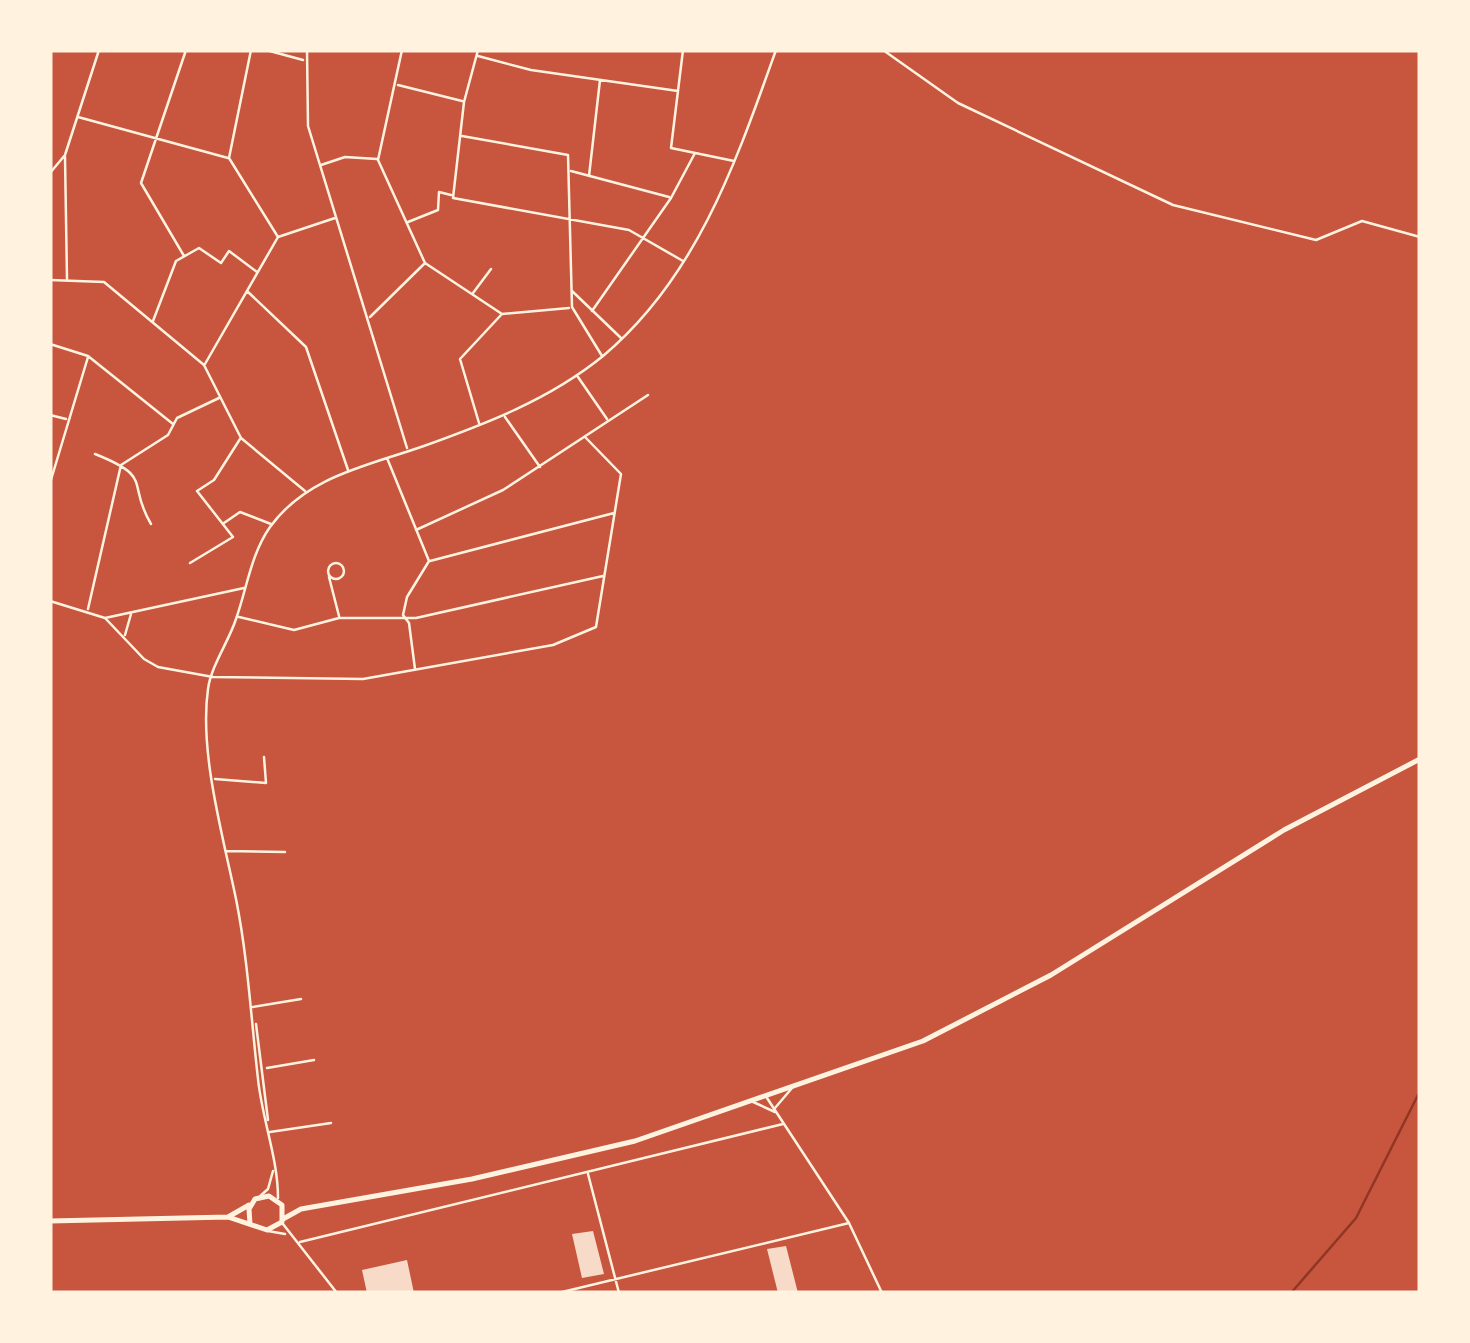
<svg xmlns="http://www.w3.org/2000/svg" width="1470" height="1343" font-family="'IBM Plex Serif',serif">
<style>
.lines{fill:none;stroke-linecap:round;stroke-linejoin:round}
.stream{stroke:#8f3625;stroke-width:2.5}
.building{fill:#f7dbc8}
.minor{stroke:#fff3e0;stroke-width:2.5}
.primary{stroke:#fff3e0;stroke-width:5}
</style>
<rect width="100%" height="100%" fill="#c8553d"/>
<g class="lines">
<path class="stream" d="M 1291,1293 L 1356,1218 L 1420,1091"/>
</g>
<path class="building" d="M 593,1231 L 604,1274 L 582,1278 L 572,1234 Z
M 786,1246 L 798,1293 L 778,1293 L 767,1249 Z
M 407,1260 L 414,1293 L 367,1293 L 362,1270 Z"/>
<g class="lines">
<path class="minor" d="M 251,50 L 229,158 L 278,237
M 266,50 L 303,60
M 307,50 L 308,126 L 407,448
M 478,50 L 464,102 L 453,198 L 629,230 L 683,261
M 683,50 L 671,148 L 734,161
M 883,50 L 958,103 L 1173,205 L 1316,240 L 1362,221 L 1420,237
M 478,56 L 531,70 L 678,91
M 398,85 L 462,101
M 78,117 L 228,158
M 462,136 L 568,155 L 572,307 L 602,356
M 65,157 L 67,279
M 378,160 L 425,263 L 502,314 L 569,308
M 378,160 L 402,50
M 321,165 L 345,157 L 377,159
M 571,171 L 669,197
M 50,173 L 65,155 L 99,50
M 589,176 L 600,80
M 408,222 L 438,210 L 439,192 L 451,195
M 184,256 L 141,183 L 186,50
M 50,280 L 104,282 L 204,365 L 241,438 L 305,491
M 247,291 L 306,347 L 348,470
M 572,291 L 621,338
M 473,293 L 491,269
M 592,311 L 671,198 L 695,153
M 370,317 L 424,264
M 153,321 L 176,261 L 199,248 L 221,263 L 229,251 L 257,272
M 50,344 L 88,356 L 173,424
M 205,364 L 278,237 L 335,218
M 578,377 L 607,419
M 50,415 L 66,419
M 505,417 L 540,467
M 479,423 L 460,359 L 501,315
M 95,454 C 155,478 126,482 151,524
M 387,458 L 429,561 L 407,597 L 403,615 L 409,623 L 415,669
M 121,465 L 168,435 L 177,418 L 219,398
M 50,483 L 88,357
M 224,523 L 240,512 L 271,524
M 416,530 L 503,490 L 648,395
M 430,561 L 614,513
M328 571a8 8 0 1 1 16 0a8 8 0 1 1-16 0Z
M 190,563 L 233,537 L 197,491 L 214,480 L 240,439
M 329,577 L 339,616
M 50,601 L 105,618 L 144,659 L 158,667 L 213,677 L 363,679 L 553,645 L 596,627 L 621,474 L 586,438
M 88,609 L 121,465
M 239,617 L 294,630 L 339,618 L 416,618 L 603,576
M 105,618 L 244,588
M 125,635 L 131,614
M 215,779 L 266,783 L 264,757
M 226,851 L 285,852
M 253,1007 L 301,999
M 256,1024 L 268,1120
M 267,1068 L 314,1060
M 767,1098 L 849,1223 L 882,1293
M 751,1101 L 775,1112
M 775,1108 L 792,1088
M 270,1132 L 331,1123
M 588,1174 L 619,1293
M 258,1198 L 268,1189 L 273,1171
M 278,1198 C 278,1158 262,1119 258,1079 C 251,1018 248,959 236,899 C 223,836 199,752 208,689 C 211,666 229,641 236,619 C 247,588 251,554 270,527 C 306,477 366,466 421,447 C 485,424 549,400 603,356 C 697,277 736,162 776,50
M 283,1224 L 337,1293
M 268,1231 L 285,1234
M 300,1242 L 783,1124
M 558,1293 L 849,1223"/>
<path class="primary" d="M 228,1217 L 249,1205
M 283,1219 L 301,1209 L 472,1179 L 635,1141 L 923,1041 L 1051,975 L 1284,830 L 1420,759
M 50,1221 L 228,1217 L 267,1230 L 282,1222 L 282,1205 L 269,1196 L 255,1199 L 249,1209 L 250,1224"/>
</g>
<rect width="1470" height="1343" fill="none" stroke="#fff3e0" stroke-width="105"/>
</svg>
